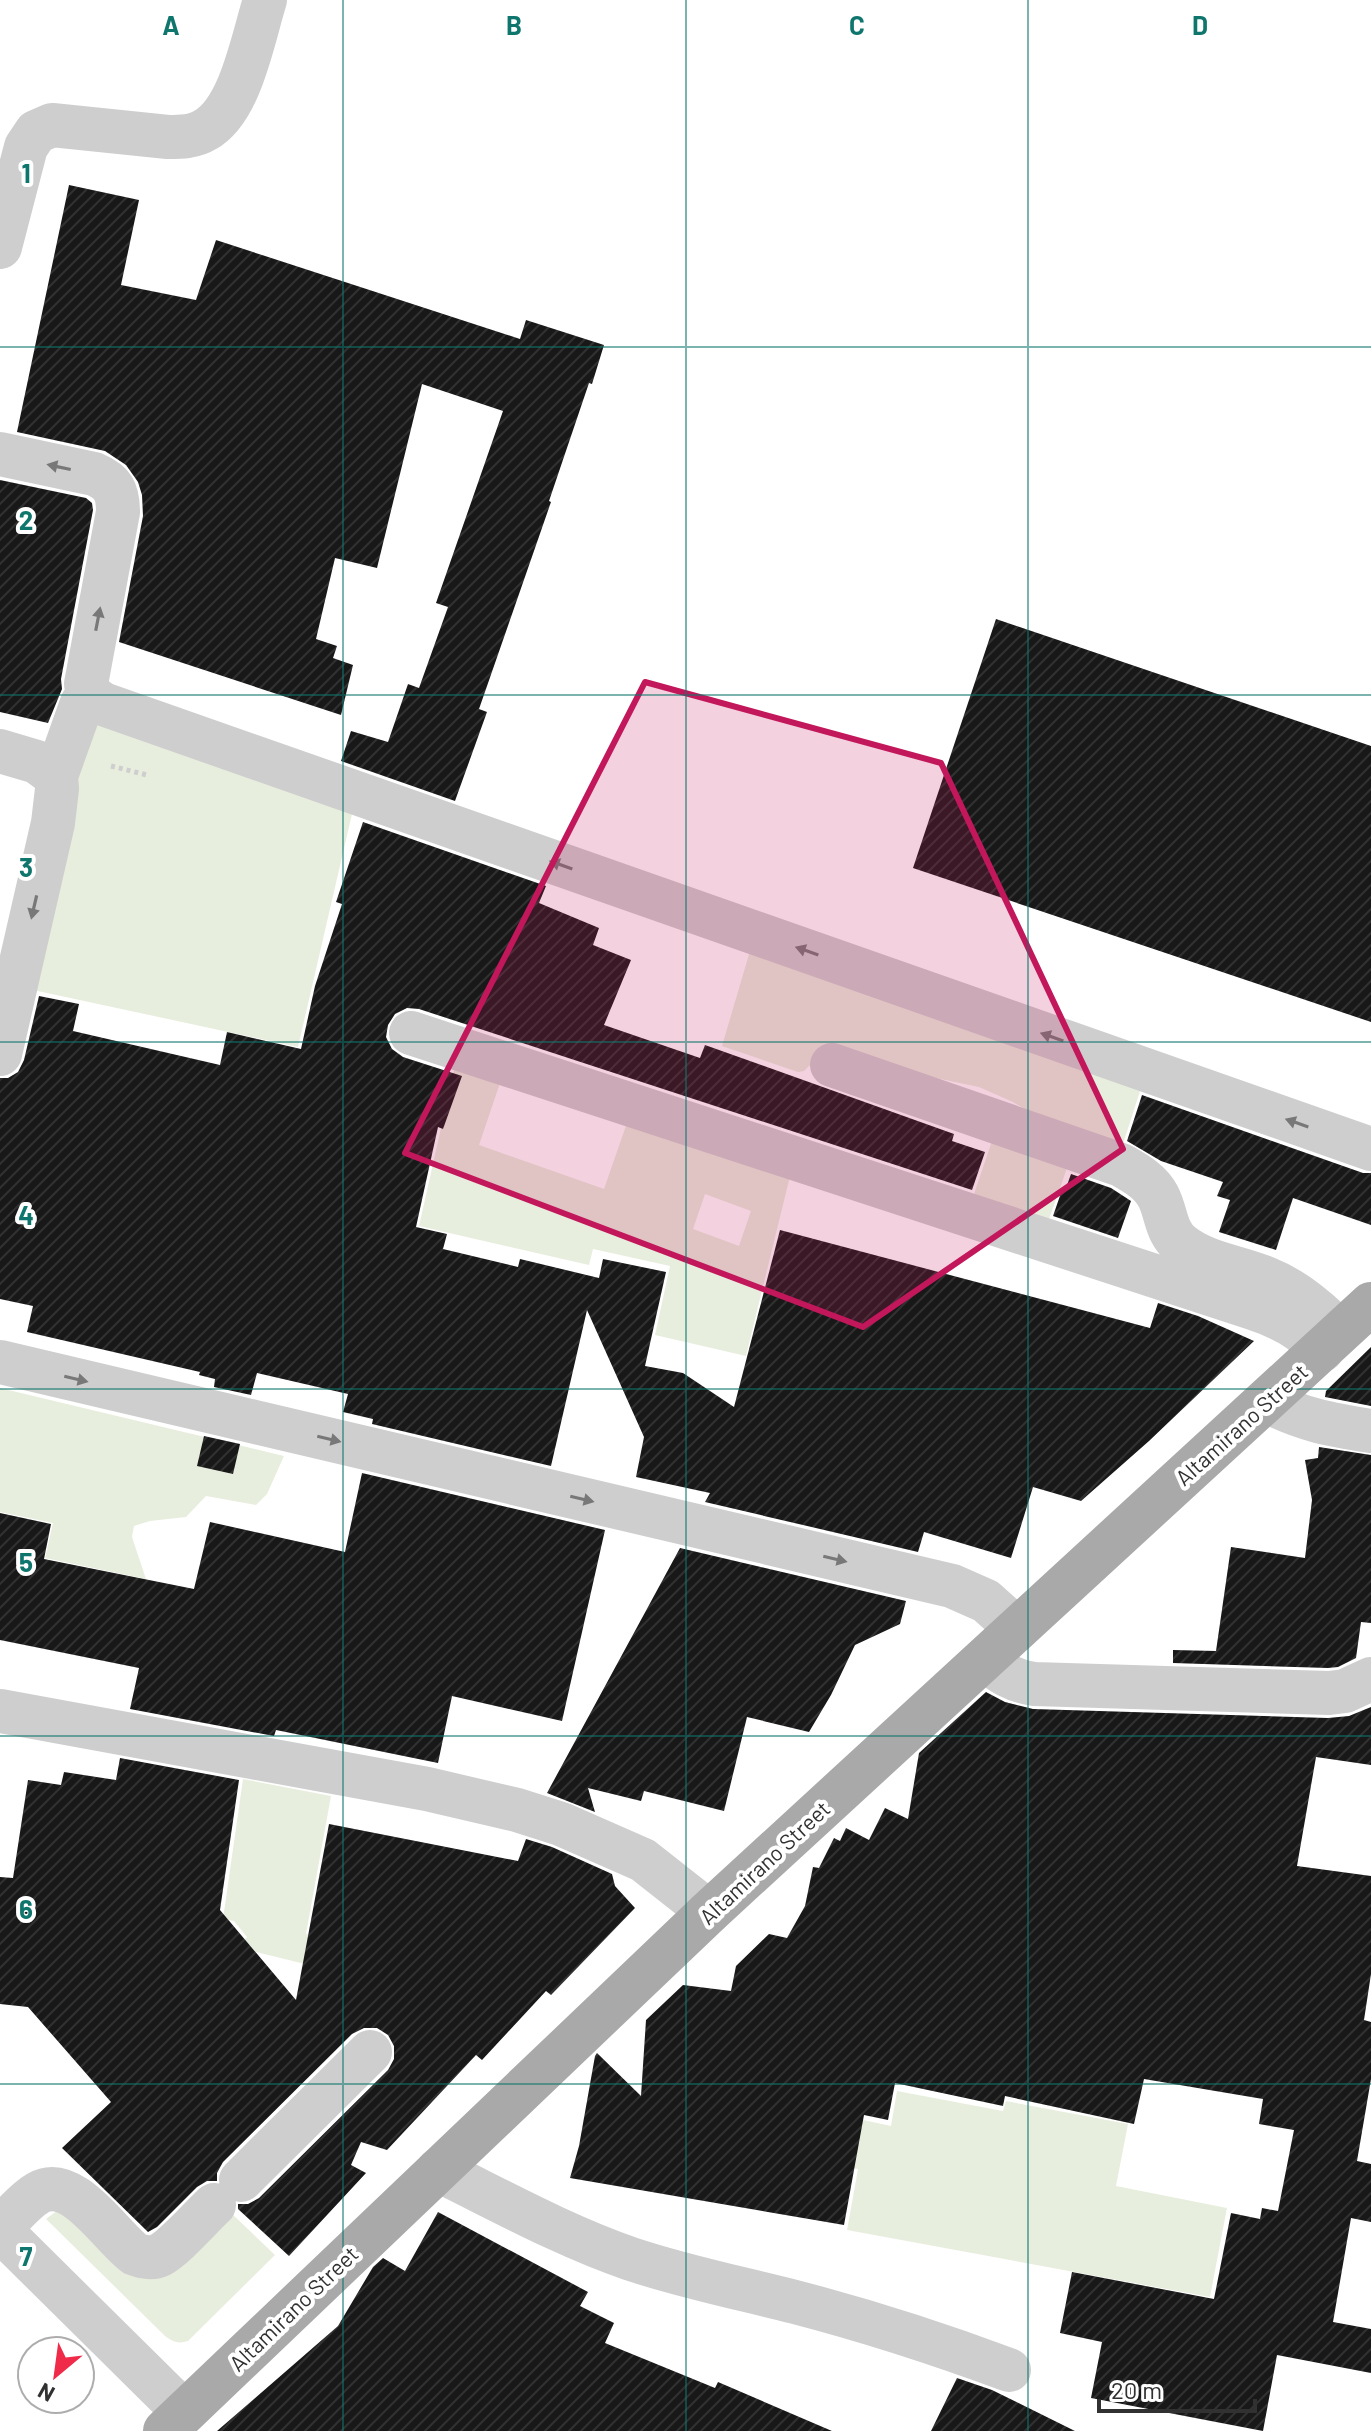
<svg xmlns="http://www.w3.org/2000/svg" width="1371" height="2431" font-family="Barlow,sans-serif">
<style>
.green{fill:#e8eede;fill-rule:evenodd}
.building{fill:url(#building-hatch)}
.lines{fill:none;stroke-linecap:round;stroke-linejoin:round}
.path{stroke:#cecece;stroke-width:5;stroke-dasharray:4 4;stroke-linecap:butt}
.minor{stroke:#cecece;stroke-width:44}
.major{stroke:#a9a9a9;stroke-width:44}
.oneway{fill:#787878}
.marked{fill:#c2185b;fill-opacity:0.2;stroke:#c2185b;stroke-width:6;stroke-linejoin:round}
.grid{fill:none;stroke:#0f766e;stroke-width:2;stroke-opacity:0.55}
.labels{text-anchor:middle;dominant-baseline:central;stroke-width:8;stroke-linejoin:round;paint-order:stroke}
.street-label{font-size:22px;fill:#313131;stroke:#fff}
.grid-label{font-size:26px;text-anchor:middle;font-weight:bold;fill:#0f766e;stroke:#fff;stroke-width:8;stroke-linejoin:round;paint-order:stroke}
</style>
<defs>
<pattern id="building-hatch" width="6" height="6" patternUnits="userSpaceOnUse" patternTransform="scale(2)"><rect width="6" height="6" fill="#181818"/><path d="M-1 1l2-2M0 6l6-6M5 7l2-2" fill="none" stroke="#313131"/></pattern>
</defs>
<rect width="100%" height="100%" fill="#fff"/>
<path class="green" d="M 92,723 L 352,814 L 298,1047 L 33,990 L 61,845 Z
M 750,951 L 1141,1088 L 1123,1144 L 1063,1132 L 1013,1102 L 979,1087 L 821,1054 L 804,1071 L 798,1072 L 722,1046 Z
M 457,1057 L 503,1074 L 479,1145 L 604,1189 L 627,1123 L 790,1176 L 746,1356 L 655,1335 L 670,1266 L 593,1249 L 589,1265 L 419,1226 ZM 705,1194 L 751,1211 L 739,1246 L 693,1229 Z
M 992,1141 L 1068,1165 L 1046,1228 L 971,1203 Z
M 0,1388 L 284,1456 L 267,1494 L 256,1505 L 206,1496 L 186,1517 L 150,1521 L 134,1526 L 132,1537 L 146,1579 L 45,1558 L 53,1523 L 0,1512 Z
M 243,1779 L 331,1796 L 306,1934 L 382,1946 L 358,1977 L 236,1947 L 247,1937 L 234,1921 L 223,1919 Z
M 897,2091 L 1003,2111 L 1006,2101 L 1128,2124 L 1116,2186 L 1227,2208 L 1210,2297 L 847,2230 L 858,2169 L 802,2160 L 831,2113 L 891,2126 Z
M 62,2207 L 135,2269 L 228,2210 L 275,2255 L 188,2341 C 178,2344 173,2342 165,2336 L 46,2219 Z"/>
<path class="building" d="M 69,185 L 139,200 L 121,285 L 196,300 L 216,240 L 520,339 L 526,320 L 604,345 L 592,384 L 589,383 L 549,501 L 551,502 L 479,709 L 487,712 L 455,801 L 341,761 L 351,731 L 388,742 L 408,684 L 419,688 L 448,607 L 436,603 L 503,411 L 422,384 L 377,568 L 335,558 L 316,639 L 337,646 L 333,658 L 353,665 L 341,715 L 119,642 L 143,516 L 142,495 L 138,482 L 126,465 L 105,451 L 17,432 Z
M 0,480 L 86,498 L 92,503 L 93,510 L 61,679 L 62,689 L 48,723 L 0,712 Z
M 996,619 L 1371,746 L 1371,1022 L 913,868 Z
M 363,822 L 546,886 L 539,903 L 599,928 L 593,945 L 631,960 L 604,1025 L 700,1058 L 705,1045 L 954,1134 L 952,1141 L 985,1152 L 972,1190 L 419,1009 L 407,1008 L 395,1014 L 388,1025 L 386,1037 L 392,1049 L 403,1057 L 462,1076 L 443,1129 L 438,1127 L 416,1227 L 447,1234 L 443,1249 L 518,1267 L 520,1259 L 599,1278 L 603,1259 L 666,1272 L 645,1366 L 683,1373 L 734,1407 L 780,1230 L 1150,1328 L 1158,1303 L 1198,1316 L 1254,1341 L 1149,1441 L 1081,1501 L 1033,1487 L 1011,1558 L 924,1532 L 918,1552 L 705,1502 L 710,1493 L 636,1477 L 644,1437 L 587,1310 L 551,1466 L 372,1424 L 373,1419 L 343,1412 L 348,1394 L 257,1373 L 251,1395 L 214,1387 L 215,1379 L 199,1375 L 200,1372 L 27,1332 L 33,1306 L 0,1299 L 0,1078 L 8,1078 L 18,1072 L 24,1060 L 39,996 L 79,1004 L 73,1031 L 220,1065 L 227,1032 L 301,1049 L 315,986 L 342,904 L 336,902 Z
M 1142,1095 L 1363,1173 L 1371,1173 L 1371,1225 L 1293,1198 L 1276,1250 L 1219,1232 L 1230,1200 L 1217,1196 L 1223,1182 L 1161,1161 L 1127,1141 Z
M 1071,1174 L 1111,1188 L 1131,1201 L 1118,1238 L 1053,1216 L 1062,1190 L 1065,1191 Z
M 1371,1347 L 1371,1406 L 1325,1397 L 1326,1391 Z
M 204,1436 L 240,1444 L 233,1474 L 197,1466 Z
M 1319,1447 L 1371,1455 L 1371,1623 L 1361,1622 L 1356,1658 L 1338,1667 L 1328,1668 L 1173,1663 L 1173,1650 L 1216,1651 L 1231,1547 L 1305,1558 L 1312,1500 L 1305,1460 L 1318,1458 Z
M 362,1473 L 605,1530 L 562,1721 L 452,1696 L 438,1763 L 276,1730 L 274,1736 L 130,1709 L 139,1668 L 0,1640 L 0,1513 L 51,1524 L 44,1559 L 194,1589 L 210,1522 L 345,1552 Z
M 680,1548 L 906,1601 L 900,1624 L 855,1645 L 831,1695 L 809,1732 L 747,1717 L 724,1811 L 644,1791 L 641,1801 L 588,1788 L 595,1812 L 547,1793 Z
M 986,1692 L 1005,1702 L 1033,1709 L 1328,1718 L 1349,1716 L 1371,1707 L 1371,1765 L 1316,1757 L 1297,1866 L 1371,1876 L 1371,1974 L 1364,2020 L 1371,2022 L 1371,2079 L 1357,2161 L 1371,2164 L 1371,2222 L 1351,2218 L 1333,2322 L 1371,2329 L 1371,2373 L 1277,2355 L 1263,2431 L 1091,2398 L 1102,2342 L 1060,2333 L 1072,2272 L 1214,2299 L 1231,2213 L 1260,2219 L 1262,2208 L 1278,2211 L 1294,2130 L 1259,2124 L 1263,2099 L 1144,2079 L 1134,2124 L 1005,2096 L 1003,2106 L 895,2083 L 888,2120 L 864,2115 L 844,2225 L 570,2178 L 579,2146 L 595,2056 L 597,2053 L 641,2096 L 646,2020 L 683,1985 L 731,1991 L 736,1966 L 769,1934 L 787,1938 L 805,1906 L 813,1867 L 819,1868 L 834,1838 L 840,1841 L 846,1828 L 869,1840 L 885,1808 L 908,1819 L 919,1753 Z
M 120,1758 L 239,1780 L 220,1910 L 296,2000 L 329,1824 L 518,1861 L 526,1839 L 552,1847 L 612,1874 L 615,1886 L 635,1908 L 551,1995 L 546,1991 L 482,2060 L 476,2055 L 387,2150 L 361,2142 L 351,2165 L 366,2173 L 289,2256 L 238,2209 L 238,2204 L 248,2204 L 259,2198 L 388,2070 L 394,2059 L 394,2046 L 388,2035 L 377,2028 L 364,2028 L 352,2034 L 223,2162 L 217,2173 L 217,2181 L 207,2181 L 197,2187 L 157,2227 L 148,2232 L 62,2148 L 111,2102 L 28,2007 L 0,2004 L 0,1877 L 13,1878 L 28,1780 L 61,1785 L 64,1772 L 116,1780 Z
M 438,2212 L 588,2292 L 580,2306 L 614,2323 L 605,2343 L 715,2388 L 718,2382 L 832,2431 L 217,2431 L 338,2326 L 373,2267 L 383,2258 L 405,2271 Z
M 957,2378 L 992,2390 L 1075,2431 L 931,2431 Z"/>
<g class="lines">
<path class="path" d="M 111,766 L 147,775"/>
<path class="minor" d="M 0,247 L 26,147 L 36,132 L 52,125 L 168,137 C 180,137 194,137 205,130 C 241,110 253,38 265,0
M 0,454 L 94,474 C 113,482 118,491 118,512 L 86,684 L 90,695 L 103,704 L 1371,1149
M 0,751 L 37,762 L 56,776
M 411,1033 L 1253,1308 C 1281,1317 1302,1329 1322,1350
M 0,1054 L 53,823 L 57,789 L 56,776 L 82,703 L 90,695
M 832,1065 L 1121,1165 C 1135,1173 1150,1181 1158,1196 C 1167,1213 1165,1232 1182,1245 C 1206,1264 1241,1267 1268,1279 C 1291,1288 1311,1304 1329,1321
M 0,1362 L 952,1586 L 986,1601 L 1017,1629
M 1267,1401 C 1302,1420 1332,1425 1371,1431
M 985,1659 C 1000,1673 1014,1681 1034,1684 L 1329,1693 L 1345,1691 L 1371,1679
M 0,1711 L 427,1789 L 517,1810 L 561,1824 L 643,1860 L 709,1912
M 438,2170 C 501,2201 564,2236 631,2259 C 685,2277 740,2288 795,2302 C 868,2321 939,2344 1009,2370
M 241,2180 L 370,2052
M 0,2228 C 12,2217 24,2201 38,2193 C 73,2173 111,2237 135,2254 C 143,2257 152,2259 160,2255 C 175,2247 200,2218 214,2205
M 0,2230 L 184,2412"/>
<path class="major" d="M 165,2431 L 709,1912 L 1371,1304"/>
</g>
<defs><path id="oneway-solid" d="M-6-.8H1V-3.2L6.5 0L1 3.2V.8H-6Z" transform="scale(2)"/></defs>
<g class="oneway">
<use href="#oneway-solid" transform="translate(59 467) rotate(-168)"/>
<use href="#oneway-solid" transform="translate(98 619) rotate(-79)"/>
<use href="#oneway-solid" transform="translate(561 865) rotate(-161)"/>
<use href="#oneway-solid" transform="translate(34 907) rotate(103)"/>
<use href="#oneway-solid" transform="translate(807 951) rotate(-161)"/>
<use href="#oneway-solid" transform="translate(1052 1037) rotate(-161)"/>
<use href="#oneway-solid" transform="translate(1297 1123) rotate(-161)"/>
<use href="#oneway-solid" transform="translate(76 1379) rotate(13)"/>
<use href="#oneway-solid" transform="translate(329 1439) rotate(13)"/>
<use href="#oneway-solid" transform="translate(582 1499) rotate(13)"/>
<use href="#oneway-solid" transform="translate(835 1559) rotate(13)"/>
</g>
<path class="marked" d="M 645,682 L 941,763 L 1123,1149 L 863,1327 L 405,1153 Z"/>
<path class="grid" d="M 343,0 L 343,2431M 686,0 L 686,2431M 1028,0 L 1028,2431M 0,347 L 1371,347M 0,695 L 1371,695M 0,1042 L 1371,1042M 0,1389 L 1371,1389M 0,1736 L 1371,1736M 0,2084 L 1371,2084"/>
<g class="labels">
<g class="street-label">
<text transform="translate(1241 1424) rotate(-42)">Altamirano Street</text>
<text transform="translate(764 1862) rotate(-43)">Altamirano Street</text>
<text transform="translate(293 2308) rotate(-44)">Altamirano Street</text>
</g>
</g>
<g class="grid-label">
<text x="171" y="35">A</text>
<text x="514" y="35">B</text>
<text x="857" y="35">C</text>
<text x="1200" y="35">D</text>
<text x="26" y="183">1</text>
<text x="26" y="530">2</text>
<text x="26" y="877">3</text>
<text x="26" y="1225">4</text>
<text x="26" y="1572">5</text>
<text x="26" y="1919">6</text>
<text x="26" y="2266">7</text>
</g>
<g transform="translate(56 2375) rotate(209)"><circle r="38" fill="#ffffff" stroke="#adadad" stroke-width="2"/>
<path d="M0-6L14 30L0 20L-14 30Z" fill="#ef2b49"/>
<text y="-12" font-size="22" font-weight="bold" text-anchor="middle" fill="#313131">N</text>
</g>
<path d="M1099 2399v12h156v-12" fill="none" stroke="#313131" stroke-width="4"/>
<text x="1111" y="2399" font-size="24" fill="#313131" stroke="#ffffff" stroke-width="6" paint-order="stroke">20 m</text>
</svg>
